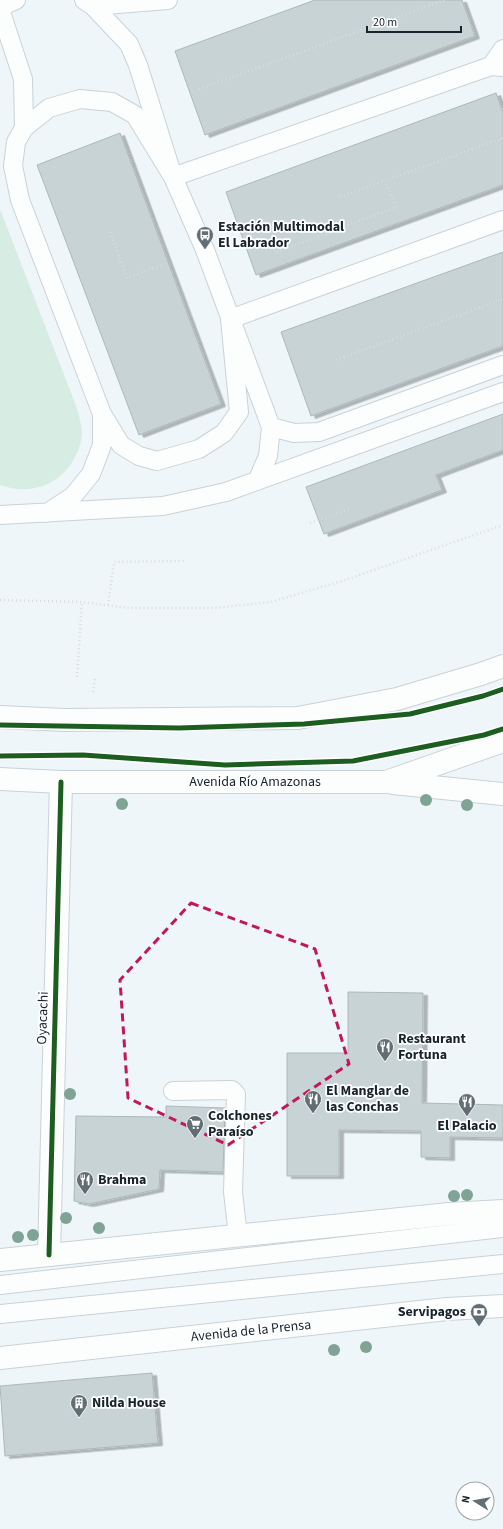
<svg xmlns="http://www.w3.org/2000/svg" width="503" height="1529" font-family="'Source Sans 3',sans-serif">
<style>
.green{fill:#d7ede4}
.building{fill:#c7d3d4;stroke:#adb8ba;filter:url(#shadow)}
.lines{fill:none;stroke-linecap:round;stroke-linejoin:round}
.lane-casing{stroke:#c9d2d7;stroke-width:20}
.street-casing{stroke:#c9d2d7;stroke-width:24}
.secondary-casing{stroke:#c9d2d7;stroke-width:24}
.primary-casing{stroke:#c9d2d7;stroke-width:24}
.path{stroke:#dadcde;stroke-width:2.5;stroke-dasharray:1 3;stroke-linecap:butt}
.lane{stroke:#fcfefe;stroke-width:18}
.street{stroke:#fcfefe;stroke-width:22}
.secondary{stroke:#fcfefe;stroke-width:22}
.primary{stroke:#fcfefe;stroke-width:22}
.cycleway-casing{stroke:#fff;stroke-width:8}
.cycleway{stroke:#1b5e20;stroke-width:5}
.tree{fill:#7fa395}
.marked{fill:none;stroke:#c2185b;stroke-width:3;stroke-dasharray:8 5;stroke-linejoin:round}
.labels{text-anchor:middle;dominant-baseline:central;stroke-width:3.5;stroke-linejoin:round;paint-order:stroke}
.poi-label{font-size:14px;font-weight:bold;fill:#17242b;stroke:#fff;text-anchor:start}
.street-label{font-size:14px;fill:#17242b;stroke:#fff}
</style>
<defs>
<filter id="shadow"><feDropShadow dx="4.5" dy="2.5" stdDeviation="0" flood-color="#0004"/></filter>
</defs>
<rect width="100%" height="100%" fill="#eef6f9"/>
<path class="green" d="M 0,209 L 78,411 C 79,419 83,428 82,436 C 75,477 39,499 0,485 Z"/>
<path class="building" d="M 315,0 L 462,0 L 475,36 L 205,135 L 175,51 Z
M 496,93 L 503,112 L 503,185 L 256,275 L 226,192 Z
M 120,133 L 221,404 L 139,435 L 37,165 Z
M 503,252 L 503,346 L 311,416 L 281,332 Z
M 503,414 L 503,450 L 436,475 L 442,490 L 324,534 L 306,487 Z
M 348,992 L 423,993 L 422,1103 L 503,1105 L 503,1138 L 450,1137 L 450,1158 L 421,1157 L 421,1131 L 339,1130 L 339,1176 L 287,1176 L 287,1053 L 348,1053 Z
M 166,1106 L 225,1108 L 223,1172 L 160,1170 L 159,1189 L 89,1204 L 74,1201 L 76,1116 L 166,1117 Z
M 152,1373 L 158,1443 L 5,1456 L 0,1386 Z"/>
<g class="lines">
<defs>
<path id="lane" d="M 84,0 L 93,6 L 129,44 L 138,65 L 173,177 L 205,250 L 271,427 L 268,456 L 257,481
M 93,6 L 168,0
M 0,7 L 16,0
M 0,9 L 23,79 L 24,128
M 491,66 L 503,49
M 173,177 L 135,115 L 112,102 L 80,99 L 49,108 L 24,128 L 16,142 L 13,166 L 20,200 L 102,414 L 121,445 L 139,456 L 157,461 L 199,449 L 224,433 L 239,412 L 230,319 L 503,220
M 173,177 L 491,66 L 503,67
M 271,427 L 294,433 L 319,432 L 503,365
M 47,513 L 73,496 L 91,474 L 102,445 L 102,414
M 0,515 L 163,506 L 226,492 L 503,392
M 173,1091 L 232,1090 L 236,1094 L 233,1192 L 238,1236
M 0,1285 L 503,1228
M 0,1314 L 503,1264"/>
<path id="street" d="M 49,1255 L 61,782"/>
<path id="secondary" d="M 0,717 L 65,720 L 298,718 L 397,699 L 481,674 L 503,666
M 0,779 L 61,782 L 386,782 L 503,741
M 393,783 L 503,794"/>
<path id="primary" d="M 0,1260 L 449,1214 L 503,1211
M 0,1358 L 447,1309 L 503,1306"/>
</defs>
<use href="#lane" class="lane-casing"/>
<use href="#street" class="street-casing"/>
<use href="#secondary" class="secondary-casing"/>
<use href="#primary" class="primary-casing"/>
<path class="path" d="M 199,89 L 445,0
M 340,197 L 503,138
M 110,232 L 127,278 L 162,265
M 250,234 L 277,252 L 396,207 L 385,181
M 336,360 L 503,299
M 310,523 L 350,509
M 0,600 L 82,602 L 129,608 L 215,608 L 271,602 L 345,580 L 503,525
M 108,605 L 114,562 L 186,561
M 77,677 L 82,602
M 93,692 L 95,677"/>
<use href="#lane" class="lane"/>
<use href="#street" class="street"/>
<use href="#secondary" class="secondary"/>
<use href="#primary" class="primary"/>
<defs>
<path id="cycleway" d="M 0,725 L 179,728 L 304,724 L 410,714 L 483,696 L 503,689
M 0,756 L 83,755 L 225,765 L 353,761 L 484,735 L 503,729
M 49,1255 L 61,782"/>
</defs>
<use href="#cycleway" class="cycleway-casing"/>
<use href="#cycleway" class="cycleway"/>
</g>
<g class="tree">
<circle cx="426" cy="800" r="6"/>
<circle cx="122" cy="804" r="6"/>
<circle cx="467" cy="805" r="6"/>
<circle cx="70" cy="1094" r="6"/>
<circle cx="467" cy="1195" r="6"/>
<circle cx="454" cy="1196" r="6"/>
<circle cx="66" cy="1218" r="6"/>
<circle cx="99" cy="1228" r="6"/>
<circle cx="33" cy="1235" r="6"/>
<circle cx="18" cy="1237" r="6"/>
<circle cx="366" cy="1347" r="6"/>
<circle cx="334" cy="1350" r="6"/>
</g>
<path class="marked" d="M 191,903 L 315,949 L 349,1064 L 228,1145 L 128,1098 L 120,980 Z"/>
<defs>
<symbol id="bus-pin" viewBox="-11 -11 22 30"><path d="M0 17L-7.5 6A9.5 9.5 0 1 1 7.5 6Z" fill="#626e73" stroke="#fff"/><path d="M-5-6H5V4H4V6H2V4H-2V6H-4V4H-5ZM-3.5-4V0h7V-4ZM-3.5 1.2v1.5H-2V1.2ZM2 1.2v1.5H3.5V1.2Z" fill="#fff"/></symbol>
<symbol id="restaurant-pin" viewBox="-11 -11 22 30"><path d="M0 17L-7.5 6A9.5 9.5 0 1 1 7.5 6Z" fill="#626e73" stroke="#fff"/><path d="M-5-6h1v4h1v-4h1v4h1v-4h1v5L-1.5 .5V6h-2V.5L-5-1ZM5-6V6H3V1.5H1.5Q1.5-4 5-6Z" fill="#fff"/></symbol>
<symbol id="supermarket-pin" viewBox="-11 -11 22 30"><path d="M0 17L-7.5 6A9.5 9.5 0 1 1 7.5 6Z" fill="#626e73" stroke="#fff"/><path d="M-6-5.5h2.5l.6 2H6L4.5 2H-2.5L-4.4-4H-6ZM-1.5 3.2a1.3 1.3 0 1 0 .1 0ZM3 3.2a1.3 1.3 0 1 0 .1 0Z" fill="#fff"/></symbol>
<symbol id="bank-pin" viewBox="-11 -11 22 30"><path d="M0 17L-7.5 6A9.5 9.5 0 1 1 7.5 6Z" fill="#626e73" stroke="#fff"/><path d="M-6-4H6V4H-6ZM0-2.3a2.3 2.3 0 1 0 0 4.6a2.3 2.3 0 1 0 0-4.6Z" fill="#fff"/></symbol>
<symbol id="building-pin" viewBox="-11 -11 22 30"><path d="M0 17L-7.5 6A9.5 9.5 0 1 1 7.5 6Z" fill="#626e73" stroke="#fff"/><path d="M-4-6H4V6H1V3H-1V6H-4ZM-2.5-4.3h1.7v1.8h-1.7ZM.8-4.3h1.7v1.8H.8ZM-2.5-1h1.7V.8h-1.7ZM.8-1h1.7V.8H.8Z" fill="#fff"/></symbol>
</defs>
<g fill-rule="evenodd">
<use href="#bus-pin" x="195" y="225" width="20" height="27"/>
<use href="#restaurant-pin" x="375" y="1037" width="20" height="27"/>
<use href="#restaurant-pin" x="303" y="1089" width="20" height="27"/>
<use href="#restaurant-pin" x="457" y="1092" width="20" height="27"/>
<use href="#supermarket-pin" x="185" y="1114" width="20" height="27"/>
<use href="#restaurant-pin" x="75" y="1170" width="20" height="27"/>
<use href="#bank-pin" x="469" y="1302" width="20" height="27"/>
<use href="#building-pin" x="69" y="1393" width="20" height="27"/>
</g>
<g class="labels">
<g class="poi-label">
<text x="218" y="227">Estación Multimodal<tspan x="218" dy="16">El Labrador</tspan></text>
<text x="398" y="1039">Restaurant<tspan x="398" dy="16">Fortuna</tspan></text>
<text x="326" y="1091">El Manglar de<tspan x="326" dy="16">las Conchas</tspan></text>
<text x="208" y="1116">Colchones<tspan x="208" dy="16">Paraíso</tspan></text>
<text x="467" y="1126" text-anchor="middle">El Palacio</text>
<text x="98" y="1180">Brahma</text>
<text x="466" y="1312" text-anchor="end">Servipagos</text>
<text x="92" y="1403">Nilda House</text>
</g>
<g class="street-label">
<text x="255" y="782">Avenida Río Amazonas</text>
<text transform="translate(43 1018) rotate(-88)">Oyacachi</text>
<text transform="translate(251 1331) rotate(-6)">Avenida de la Prensa</text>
</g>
</g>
<g transform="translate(475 1501) rotate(281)"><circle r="19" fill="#ffffff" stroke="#a2a7aa"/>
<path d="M0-3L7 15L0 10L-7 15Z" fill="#626e73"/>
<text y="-6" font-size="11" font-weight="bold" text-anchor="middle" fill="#17242b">N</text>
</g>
<path d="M367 26v6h94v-6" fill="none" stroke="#17242b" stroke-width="2"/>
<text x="373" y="26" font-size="12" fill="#17242b" stroke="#ffffff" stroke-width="3" paint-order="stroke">20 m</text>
</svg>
